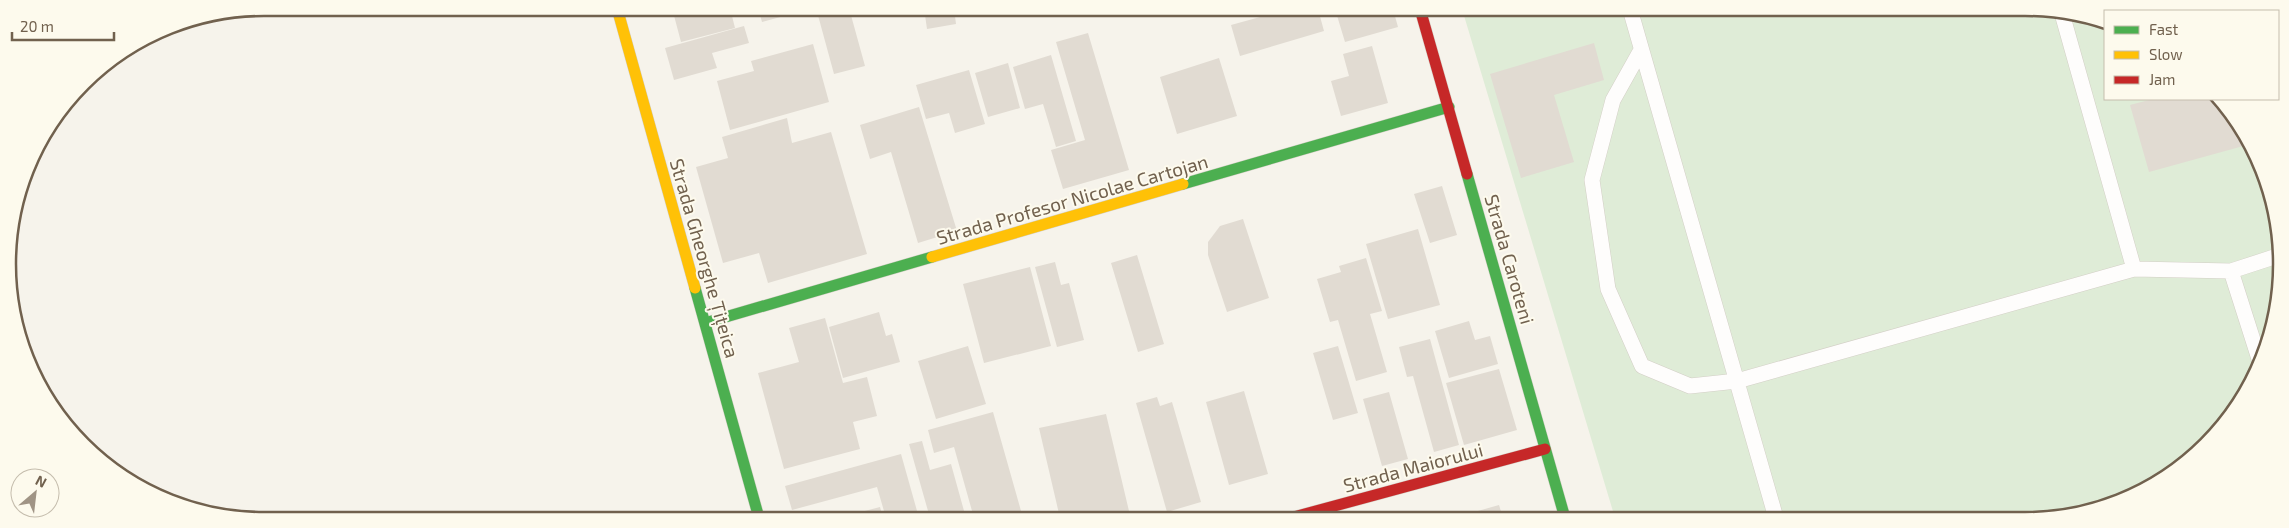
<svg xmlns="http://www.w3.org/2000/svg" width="2289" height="528" font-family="'Exo 2',sans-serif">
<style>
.green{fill:#dfecd7}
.building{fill:#e1dbd2}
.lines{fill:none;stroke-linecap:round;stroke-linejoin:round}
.lane-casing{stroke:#d3cfc6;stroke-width:16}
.fast-casing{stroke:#d3cfc6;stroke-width:12}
.slow-casing{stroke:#d3cfc6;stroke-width:12}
.jam-casing{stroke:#d3cfc6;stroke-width:12}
.lane{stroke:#fefdfc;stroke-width:15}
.fast{stroke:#4caf50;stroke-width:11}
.slow{stroke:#ffc107;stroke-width:11}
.jam{stroke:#c62828;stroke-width:11}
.labels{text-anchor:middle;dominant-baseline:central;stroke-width:4;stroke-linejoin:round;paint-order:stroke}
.street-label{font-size:19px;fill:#71614e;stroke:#fdfaed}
.rim{fill:none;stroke:#71614e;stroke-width:2.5}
</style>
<rect width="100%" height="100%" fill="#f6f3eb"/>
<path class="green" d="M 1462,9 L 2059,10 L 2105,26 L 2105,99 L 2218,99 L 2229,108 L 2273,198 L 2279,298 L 2255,378 L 2206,446 L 2138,494 L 2058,518 L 1615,518 Z"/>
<path class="building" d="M 672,8 L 730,8 L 735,28 L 681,42 Z
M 758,8 L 810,8 L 810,9 L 762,22 Z
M 816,8 L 849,8 L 865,66 L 834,74 Z
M 924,8 L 954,8 L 956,24 L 927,29 Z
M 1270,9 L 1318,9 L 1324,31 L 1240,56 L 1231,25 L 1271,14 Z
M 1335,9 L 1393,9 L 1398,27 L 1345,42 Z
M 744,26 L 749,43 L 712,53 L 717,68 L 674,80 L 665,48 Z
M 1088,33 L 1129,170 L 1063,189 L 1051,150 L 1085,140 L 1056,42 Z
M 1594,43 L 1604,80 L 1554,95 L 1574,162 L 1521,178 L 1490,74 Z
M 813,44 L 829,102 L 730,130 L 717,81 L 754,71 L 751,61 Z
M 1372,46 L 1388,103 L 1341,116 L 1331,81 L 1349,76 L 1343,54 Z
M 1051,55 L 1076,141 L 1056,147 L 1043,104 L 1025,109 L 1013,67 Z
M 1219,58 L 1237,116 L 1177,134 L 1160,77 Z
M 1008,63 L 1020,108 L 988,117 L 975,73 Z
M 969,70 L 985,124 L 955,133 L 949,113 L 926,119 L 916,85 Z
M 2153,99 L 2218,99 L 2229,108 L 2247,145 L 2149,172 L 2130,105 Z
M 919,107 L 957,231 L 918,243 L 891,152 L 870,159 L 860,125 Z
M 787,118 L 792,143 L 831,132 L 867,254 L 768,283 L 759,253 L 723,263 L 696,167 L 728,158 L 722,137 Z
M 1442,186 L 1457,235 L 1430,243 L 1414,194 Z
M 1243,219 L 1269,298 L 1227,312 L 1208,255 L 1208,242 L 1220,226 Z
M 1418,229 L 1440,305 L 1388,319 L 1366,244 Z
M 1137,255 L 1164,344 L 1138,352 L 1111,263 Z
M 1366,258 L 1382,311 L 1370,314 L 1387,372 L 1356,381 L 1338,320 L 1330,322 L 1317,279 L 1341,272 L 1339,266 Z
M 1055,262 L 1061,285 L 1069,283 L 1084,340 L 1057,347 L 1035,267 Z
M 1030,267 L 1051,346 L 984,363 L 963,284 Z
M 879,312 L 886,336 L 892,334 L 900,362 L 843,378 L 829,327 Z
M 825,318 L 843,383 L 867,377 L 877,416 L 853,422 L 860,449 L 784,469 L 758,373 L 799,362 L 789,328 Z
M 1469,321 L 1475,340 L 1490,336 L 1498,364 L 1449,378 L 1435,331 Z
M 1430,339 L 1459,445 L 1434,452 L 1413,376 L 1407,377 L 1399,347 Z
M 968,346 L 986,404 L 936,419 L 918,361 Z
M 1338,346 L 1358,413 L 1333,420 L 1313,353 Z
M 1499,369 L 1517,430 L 1464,445 L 1446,383 Z
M 1244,391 L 1268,474 L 1229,485 L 1206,402 Z
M 1389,392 L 1408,459 L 1382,466 L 1363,399 Z
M 1157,397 L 1160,406 L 1172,402 L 1201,502 L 1167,512 L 1136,403 Z
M 993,412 L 1023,518 L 974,518 L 954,447 L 934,453 L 928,430 Z
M 1106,414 L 1129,511 L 1097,518 L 1060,518 L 1039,428 Z
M 922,441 L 930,470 L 951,464 L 966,518 L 930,518 L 909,444 Z
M 901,454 L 919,518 L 886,518 L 877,487 L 792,510 L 785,486 Z
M 1499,505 L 1503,518 L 1453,518 Z
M 880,507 L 883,518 L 838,518 Z"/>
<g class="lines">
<defs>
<path id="lane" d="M 1630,9 L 1776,518
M 2061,10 L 2134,269
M 1641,50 L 1613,100 L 1592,180 L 1608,289 L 1642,366 L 1690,386 L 1737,381 L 2134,269 L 2231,271 L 2277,256
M 2231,271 L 2260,362"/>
<path id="fast" d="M 1467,174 L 1565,518
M 1183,184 L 1449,107
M 695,288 L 759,518
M 705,323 L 932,257"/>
<path id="slow" d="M 617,8 L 695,288
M 932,257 L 1183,184"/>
<path id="jam" d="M 1420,9 L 1467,174
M 1290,518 L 1545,449"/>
</defs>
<use href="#lane" class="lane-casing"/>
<use href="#fast" class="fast-casing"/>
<use href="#slow" class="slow-casing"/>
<use href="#jam" class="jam-casing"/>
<use href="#lane" class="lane"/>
<use href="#fast" class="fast"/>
<use href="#slow" class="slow"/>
<use href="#jam" class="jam"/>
</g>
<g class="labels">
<g class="street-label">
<text transform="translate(1072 199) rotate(-16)">Strada Profesor Nicolae Cartojan</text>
<text transform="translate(705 258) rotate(74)">Strada Gheorghe Țițeica</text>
<text transform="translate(1510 259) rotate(74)">Strada Caroteni</text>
<text transform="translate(1413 467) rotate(-15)">Strada Maiorului</text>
</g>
</g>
<path d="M0 0H2289V528H0ZM264 16H2025A248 248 0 0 1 2273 264V264A248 248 0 0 1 2025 512H264A248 248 0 0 1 16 264V264A248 248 0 0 1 264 16Z" fill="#fdfaed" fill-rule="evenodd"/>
<path class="rim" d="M264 16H2025A248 248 0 0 1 2273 264V264A248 248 0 0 1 2025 512H264A248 248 0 0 1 16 264V264A248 248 0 0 1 264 16Z"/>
<rect x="2104" y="10" width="175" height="90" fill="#fdfaed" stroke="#c5bdad"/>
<rect x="2114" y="26" width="25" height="8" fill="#4caf50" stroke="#c5bdad"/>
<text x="2149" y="35" font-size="15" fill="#71614e">Fast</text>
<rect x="2114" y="51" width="25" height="8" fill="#ffc107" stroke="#c5bdad"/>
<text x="2149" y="60" font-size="15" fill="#71614e">Slow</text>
<rect x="2114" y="76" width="25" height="8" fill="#c62828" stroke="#c5bdad"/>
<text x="2149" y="85" font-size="15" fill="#71614e">Jam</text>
<g transform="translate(35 493) rotate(28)"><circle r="24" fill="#fdfaed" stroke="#c5bdad"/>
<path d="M0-4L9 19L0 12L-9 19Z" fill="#a09485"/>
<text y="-8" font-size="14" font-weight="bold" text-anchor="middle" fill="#71614e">N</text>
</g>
<path d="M12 32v8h102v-8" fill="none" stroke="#71614e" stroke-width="2.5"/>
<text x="20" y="32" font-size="15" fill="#71614e" stroke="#fdfaed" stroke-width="4" paint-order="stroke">20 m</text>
</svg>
